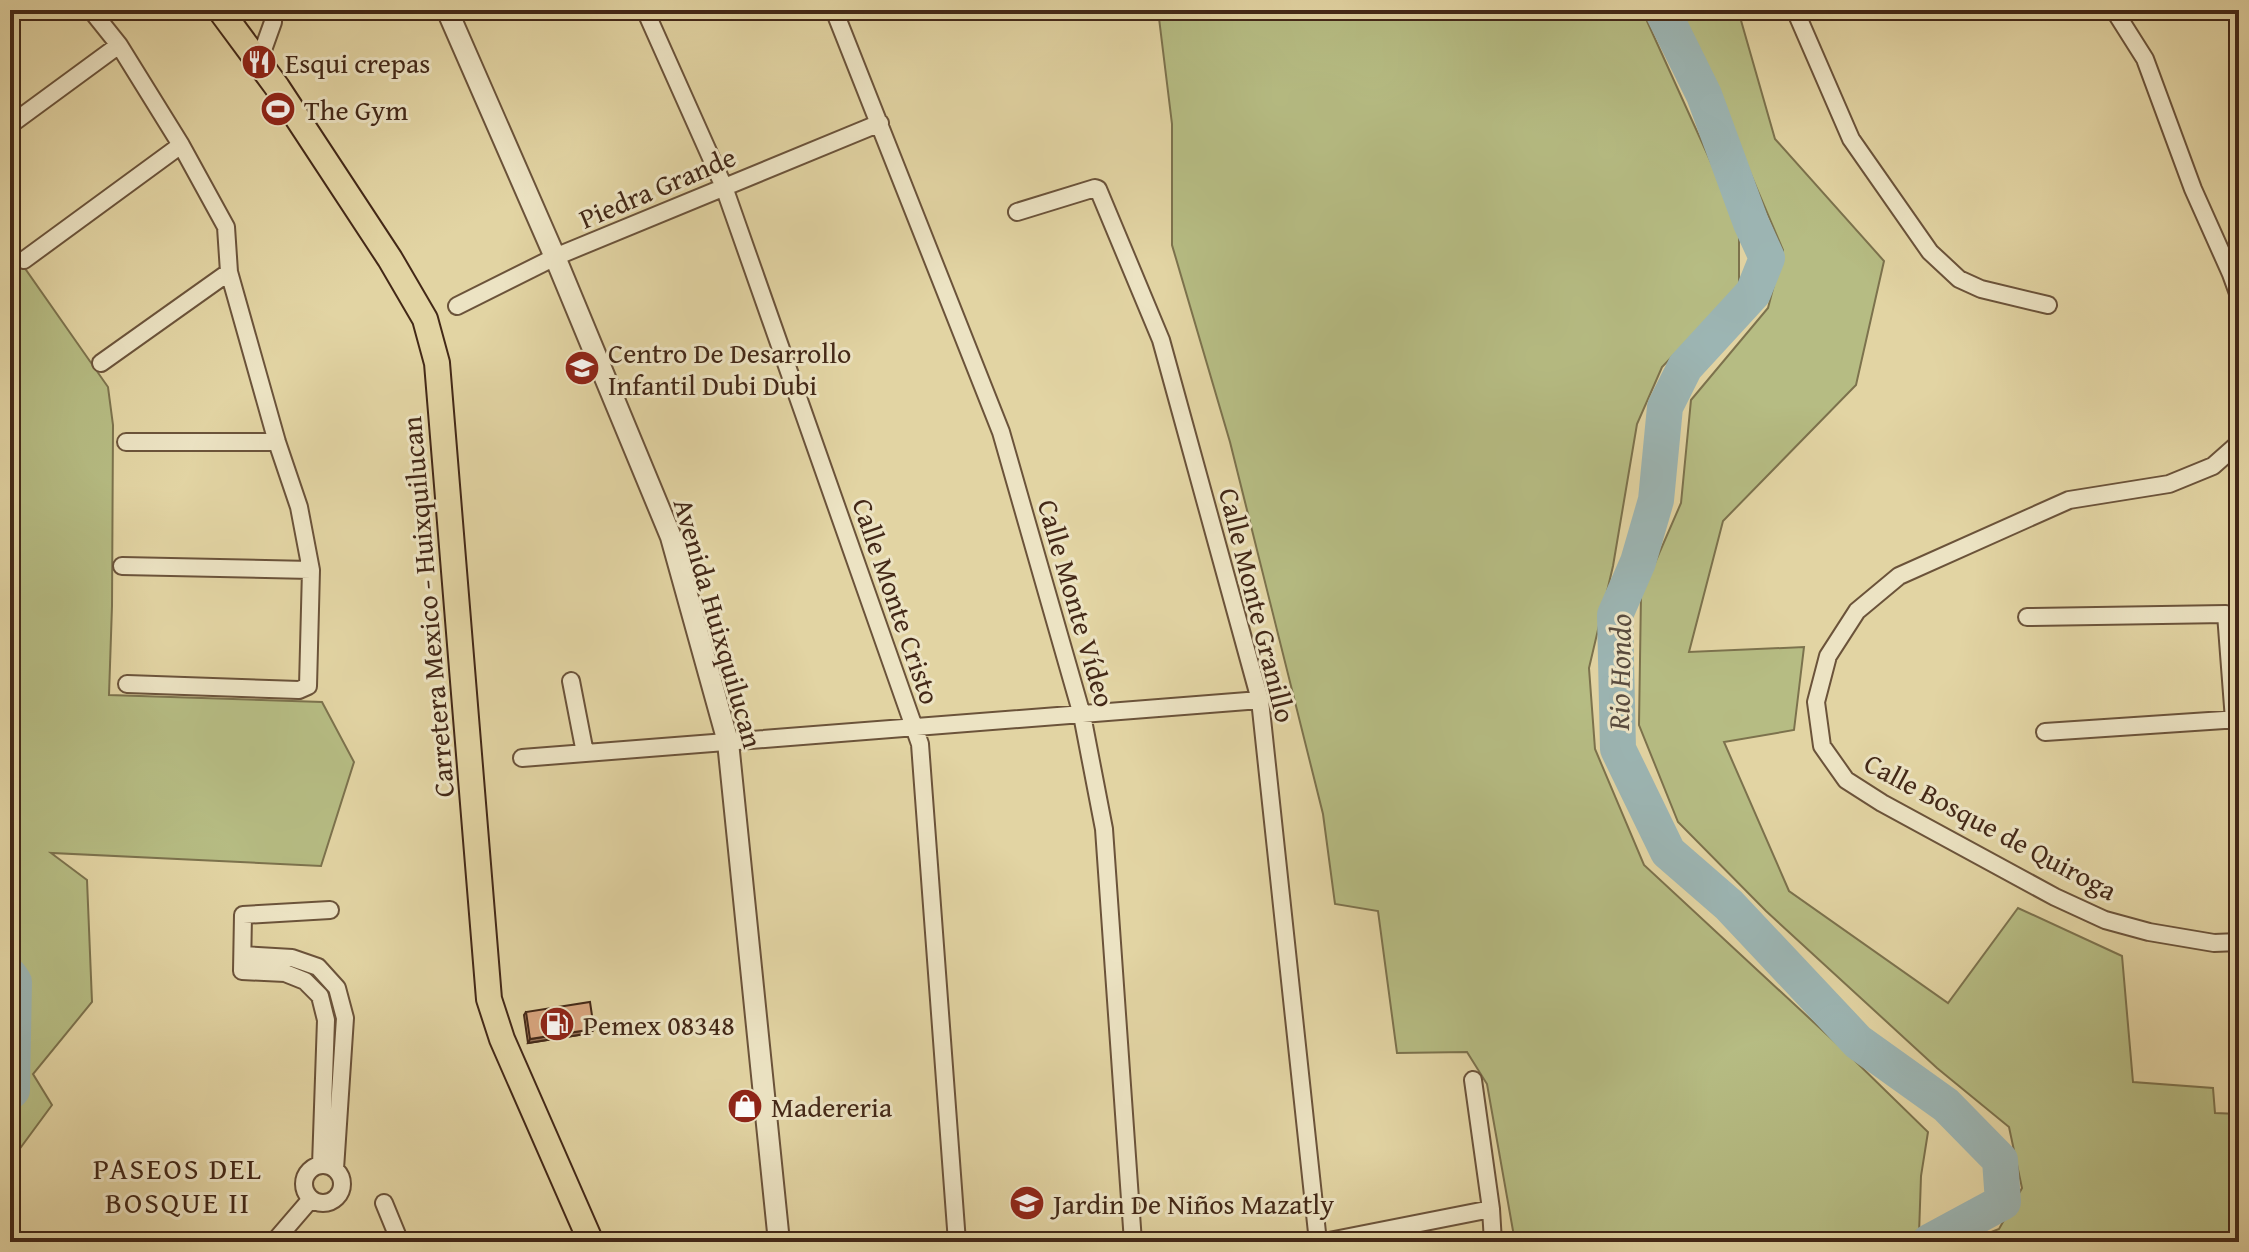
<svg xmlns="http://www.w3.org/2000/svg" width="2249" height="1252" font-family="'Gentium Book Plus',serif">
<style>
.green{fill:#b6bc83;stroke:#7c724d;stroke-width:2}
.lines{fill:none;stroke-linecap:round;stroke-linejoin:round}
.river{stroke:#9cb5b3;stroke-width:36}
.minor-casing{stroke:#6b533a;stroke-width:20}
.tertiary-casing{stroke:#6b533a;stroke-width:24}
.primary-casing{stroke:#432817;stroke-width:28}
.minor{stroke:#ece3c3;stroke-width:16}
.tertiary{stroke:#ece3c3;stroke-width:20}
.primary{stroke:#e2d4a3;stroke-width:24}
.wall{fill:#bb8f6d;stroke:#432817;stroke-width:2}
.shaded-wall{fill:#987459;stroke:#432817;stroke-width:2}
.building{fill:#d9a67f;stroke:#432817;stroke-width:2}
.labels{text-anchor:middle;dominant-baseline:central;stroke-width:6;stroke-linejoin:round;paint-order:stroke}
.poi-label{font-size:28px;fill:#432817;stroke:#ece3c3;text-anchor:start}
.street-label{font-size:28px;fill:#432817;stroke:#ece3c3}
.water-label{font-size:30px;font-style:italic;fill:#594b3e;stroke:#ece3c3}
.neighbourhood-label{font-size:30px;letter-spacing:2px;fill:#432817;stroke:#ece3c3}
</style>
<rect width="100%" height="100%" fill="#e2d4a3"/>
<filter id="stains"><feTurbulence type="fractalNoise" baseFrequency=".0025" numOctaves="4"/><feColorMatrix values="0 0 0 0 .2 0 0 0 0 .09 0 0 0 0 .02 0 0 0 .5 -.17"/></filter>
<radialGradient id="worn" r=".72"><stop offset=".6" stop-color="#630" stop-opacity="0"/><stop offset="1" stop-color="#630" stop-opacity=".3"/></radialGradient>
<path class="green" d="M 1158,10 L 1642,10 L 1739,224 L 1739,287 L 1662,367 L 1637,424 L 1613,566 L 1589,668 L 1595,749 L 1644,865 L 1849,1055 L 1928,1132 L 1921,1176 L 1919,1234 L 1864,1238 L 1856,1242 L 1515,1242 L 1487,1084 L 1467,1052 L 1397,1053 L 1378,911 L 1335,904 L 1323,814 L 1230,442 L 1172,245 L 1172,124 Z
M 1681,10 L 1738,10 L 1775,139 L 1884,261 L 1856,385 L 1723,521 L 1689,652 L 1804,647 L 1794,730 L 1724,742 L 1789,891 L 1948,1003 L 2018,908 L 2122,956 L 2133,1082 L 2213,1088 L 2215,1113 L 2239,1114 L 2239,1242 L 2116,1242 L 2107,1232 L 2041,1240 L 2038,1242 L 1966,1242 L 1999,1229 L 2022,1188 L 2009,1127 L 1937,1068 L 1766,911 L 1678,822 L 1639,725 L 1641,595 L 1681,503 L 1691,400 L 1768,308 L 1783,250 Z
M 10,247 L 108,387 L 113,425 L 112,606 L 109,695 L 322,702 L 354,762 L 321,866 L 51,853 L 87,880 L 92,1002 L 33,1074 L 52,1105 L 10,1162 Z"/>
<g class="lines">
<path class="river" d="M 1662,10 L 1704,95 L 1751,223 L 1767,258 L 1753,293 L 1685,367 L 1665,407 L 1656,500 L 1638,562 L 1615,615 L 1618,749 L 1668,852 L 1729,905 L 1858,1042 L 1946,1105 L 2000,1160 L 2003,1202 L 1929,1242
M 10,976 L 14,982 L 12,1090 L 10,1092"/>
<defs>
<path id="minor" d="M 91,10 L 119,45 L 181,145 L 226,227 L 229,272 L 277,442 L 299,507 L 311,570 L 308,686 L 299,690 L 127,684
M 645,10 L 724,187 L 920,744 L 957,1242
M 834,10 L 1001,432 L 1082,715 L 1104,829 L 1133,1242
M 1795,10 L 1851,139 L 1930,252 L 1959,279 L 1981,289 L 2048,305
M 2114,10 L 2145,59 L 2193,189 L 2231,274 L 2239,296
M 2237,10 L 2239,14
M 259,61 L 273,22 L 273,10
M 10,125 L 119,45
M 1017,212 L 1095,188 L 1098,189 L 1161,340 L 1260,700 L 1318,1242
M 24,260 L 181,145
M 457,306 L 555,257 L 880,123
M 101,363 L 229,272
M 126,442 L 277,442
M 2239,443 L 2213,466 L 2169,484 L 2069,500 L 1899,576 L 1857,611 L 1828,656 L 1816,702 L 1822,746 L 1846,780 L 1882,803 L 2055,897 L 2105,920 L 2149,932 L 2214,943 L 2239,942
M 122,566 L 311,570
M 2027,617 L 2226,614 L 2234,720
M 571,681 L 585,753
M 2045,732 L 2239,719
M 522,758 L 1260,700
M 243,955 L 292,958 L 318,967 L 337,988 L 345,1018 L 335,1169
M 1473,1080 L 1491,1209 L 1493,1242
M 321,1165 L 326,1020 L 320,996 L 305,981 L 285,973 L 242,971 L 243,915 L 330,910
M304 1184a19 19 0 1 1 38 0a19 19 0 1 1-38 0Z
M 384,1203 L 400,1242
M 274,1242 L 311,1199
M 1324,1242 L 1491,1209"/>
<path id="tertiary" d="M 447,10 L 555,257 L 671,537 L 728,742 L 779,1242"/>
<path id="primary" d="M 220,10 L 277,87 L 390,259 L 425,319 L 437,363 L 489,999 L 502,1039 L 591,1242"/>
</defs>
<use href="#minor" class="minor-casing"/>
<use href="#tertiary" class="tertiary-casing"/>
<use href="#primary" class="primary-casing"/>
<use href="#minor" class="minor"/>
<use href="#tertiary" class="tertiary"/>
<use href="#primary" class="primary"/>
</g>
<path class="wall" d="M 526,1012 L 594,1029 L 591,1033 L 528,1043 L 524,1015 Z"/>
<path class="shaded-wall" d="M 594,1029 L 591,1033 L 528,1043 L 530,1039 Z"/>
<path class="building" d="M 590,1002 L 594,1029 L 530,1039 L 526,1012 Z"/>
<defs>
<symbol id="restaurant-disc" viewBox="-11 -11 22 22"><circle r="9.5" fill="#8f2418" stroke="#ece3c3"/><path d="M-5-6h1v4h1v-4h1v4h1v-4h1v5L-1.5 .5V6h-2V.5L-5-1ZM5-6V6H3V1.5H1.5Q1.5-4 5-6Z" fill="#fff"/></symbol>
<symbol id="stadium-disc" viewBox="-11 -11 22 22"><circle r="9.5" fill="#8f2418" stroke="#ece3c3"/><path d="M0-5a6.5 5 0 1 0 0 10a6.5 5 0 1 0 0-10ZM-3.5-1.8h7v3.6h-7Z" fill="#fff"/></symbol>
<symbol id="school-disc" viewBox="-11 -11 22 22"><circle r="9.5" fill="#8f2418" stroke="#ece3c3"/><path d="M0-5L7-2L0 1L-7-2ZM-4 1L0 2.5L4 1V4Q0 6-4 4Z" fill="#fff"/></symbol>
<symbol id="fuel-disc" viewBox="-11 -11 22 22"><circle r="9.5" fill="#8f2418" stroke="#ece3c3"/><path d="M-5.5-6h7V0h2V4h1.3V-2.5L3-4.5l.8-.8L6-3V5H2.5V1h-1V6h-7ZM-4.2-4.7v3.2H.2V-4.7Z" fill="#fff"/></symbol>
<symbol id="shop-disc" viewBox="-11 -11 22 22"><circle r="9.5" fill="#8f2418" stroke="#ece3c3"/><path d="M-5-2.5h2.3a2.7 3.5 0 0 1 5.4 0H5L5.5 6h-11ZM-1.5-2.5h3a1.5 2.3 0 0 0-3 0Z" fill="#fff"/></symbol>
</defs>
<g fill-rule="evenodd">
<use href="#restaurant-disc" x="239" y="42" width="40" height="40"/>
<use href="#stadium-disc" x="258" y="89" width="40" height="40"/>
<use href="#school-disc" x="562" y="348" width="40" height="40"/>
<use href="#fuel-disc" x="537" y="1004" width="40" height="40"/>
<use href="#shop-disc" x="725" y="1086" width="40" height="40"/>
<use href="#school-disc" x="1007" y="1183" width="40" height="40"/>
</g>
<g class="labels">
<g class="poi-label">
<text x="285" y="62">Esqui crepas</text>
<text x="304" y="109">The Gym</text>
<text x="608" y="352">Centro De Desarrollo<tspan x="608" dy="32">Infantil Dubi Dubi</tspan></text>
<text x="583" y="1024">Pemex 08348</text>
<text x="771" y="1106">Madereria</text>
<text x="1053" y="1203">Jardin De Niños Mazatly</text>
</g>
<g class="street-label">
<text transform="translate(657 187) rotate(-23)">Piedra Grande</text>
<text transform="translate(897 601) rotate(71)">Calle Monte Cristo</text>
<text transform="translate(1077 603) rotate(74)">Calle Monte Vídeo</text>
<text transform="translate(1258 605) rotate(76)">Calle Monte Granillo</text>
<text transform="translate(427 607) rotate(-95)">Carretera Mexico - Huixquilucan</text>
<text transform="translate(719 623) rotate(74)">Avenida Huixquilucan</text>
<text transform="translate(1991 826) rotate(28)">Calle Bosque de Quiroga</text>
</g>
<g class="water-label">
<text transform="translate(1619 672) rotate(-89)">Rio Hondo</text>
</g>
<g class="neighbourhood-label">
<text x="178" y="1168">PASEOS DEL<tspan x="178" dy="34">BOSQUE II</tspan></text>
</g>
</g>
<rect width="2249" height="1252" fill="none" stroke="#e2d4a3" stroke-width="40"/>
<rect x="12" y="12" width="2225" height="1228" fill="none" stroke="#432817" stroke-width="4"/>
<rect x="20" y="20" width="2209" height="1212" fill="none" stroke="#432817" stroke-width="2"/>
<rect width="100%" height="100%" filter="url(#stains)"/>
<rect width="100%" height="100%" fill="url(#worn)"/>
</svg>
